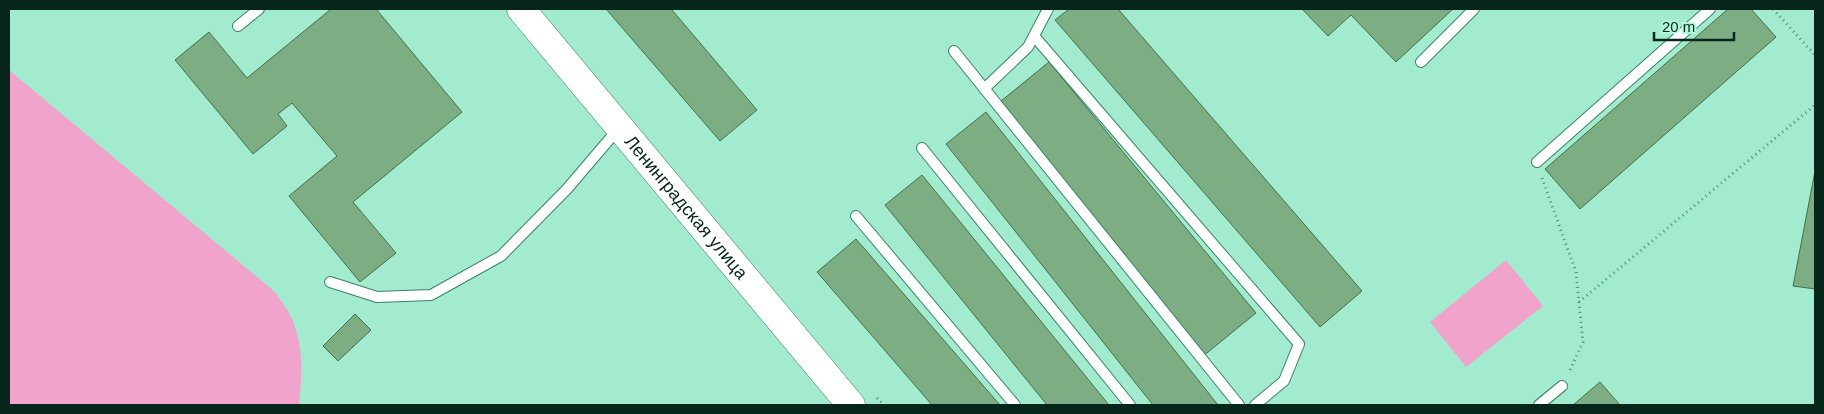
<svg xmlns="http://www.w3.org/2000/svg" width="1824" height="414" font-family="Helvetica,sans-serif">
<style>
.green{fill:#f0a4cb}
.building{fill:#7dae83;stroke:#437249}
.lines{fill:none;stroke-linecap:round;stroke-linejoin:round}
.lane-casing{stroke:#3b8268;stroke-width:12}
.secondary-casing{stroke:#3b8268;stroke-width:29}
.path{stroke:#578b76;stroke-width:3;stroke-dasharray:1 4;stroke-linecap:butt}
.lane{stroke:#fff;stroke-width:10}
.secondary{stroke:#fff;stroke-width:28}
.labels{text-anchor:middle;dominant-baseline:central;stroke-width:5;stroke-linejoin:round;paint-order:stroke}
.street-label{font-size:18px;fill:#07261b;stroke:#b0f9db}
</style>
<rect width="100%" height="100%" fill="#a3ebce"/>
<path class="green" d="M 9,70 L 275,292 C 281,301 288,310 292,319 C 304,347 302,375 299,405 L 9,405 Z
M 1506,260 L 1543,306 L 1466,367 L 1430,322 Z"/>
<path class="building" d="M 331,9 L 376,9 L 462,112 L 353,202 L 396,253 L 360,282 L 289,196 L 337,156 L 292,103 L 278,114 L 287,126 L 253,154 L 175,60 L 209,32 L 247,78 Z
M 606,9 L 673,9 L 672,10 L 757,110 L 720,141 Z
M 1069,9 L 1118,9 L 1362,291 L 1320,327 L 1055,20 Z
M 1302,9 L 1453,9 L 1396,62 L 1351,15 L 1328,36 Z
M 1728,9 L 1751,9 L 1776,37 L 1580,209 L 1545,169 Z
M 1049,62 L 1256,313 L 1202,357 L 1001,101 Z
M 986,112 L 1218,405 L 1153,405 L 946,144 Z
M 1815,171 L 1815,289 L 1793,286 Z
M 922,175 L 1109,405 L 1047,405 L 885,205 Z
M 856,239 L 1000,405 L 932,405 L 817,272 Z
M 355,314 L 371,330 L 338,361 L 323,346 Z
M 1600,382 L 1620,405 L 1573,405 Z"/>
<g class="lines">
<defs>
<path id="lane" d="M 238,26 L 259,9
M 1034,36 L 1299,344 L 1284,381 L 1255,405
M 954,51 L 1239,405
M 1421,62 L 1474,9
M 984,89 L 1028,47 L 1048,9
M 922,148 L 1130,405
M 1537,162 L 1710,9
M 856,216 L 1015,405
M 330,282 L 377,297 L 431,295 L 501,256 L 567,189 L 619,128
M 1539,405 L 1562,386"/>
<g id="secondary">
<path id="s1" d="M 521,9 L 851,405"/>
</g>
</defs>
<use href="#lane" class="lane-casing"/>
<use href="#secondary" class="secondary-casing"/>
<path class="path" d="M 1773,9 L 1815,55
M 1542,178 L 1576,272 L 1583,342 L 1570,370
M 1579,302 L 1815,105
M 877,398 L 884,405"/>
<use href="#lane" class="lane"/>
<use href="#secondary" class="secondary"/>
</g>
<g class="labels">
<g class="street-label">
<text stroke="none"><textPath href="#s1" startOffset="258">Ленинградская улица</textPath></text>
</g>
</g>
<rect width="1824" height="414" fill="none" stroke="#07261b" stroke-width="20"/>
<path d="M1654 32v8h80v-8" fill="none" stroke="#07261b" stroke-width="2.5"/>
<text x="1662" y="32" font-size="15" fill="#07261b" stroke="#b0f9db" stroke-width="4" paint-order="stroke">20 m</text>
</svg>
